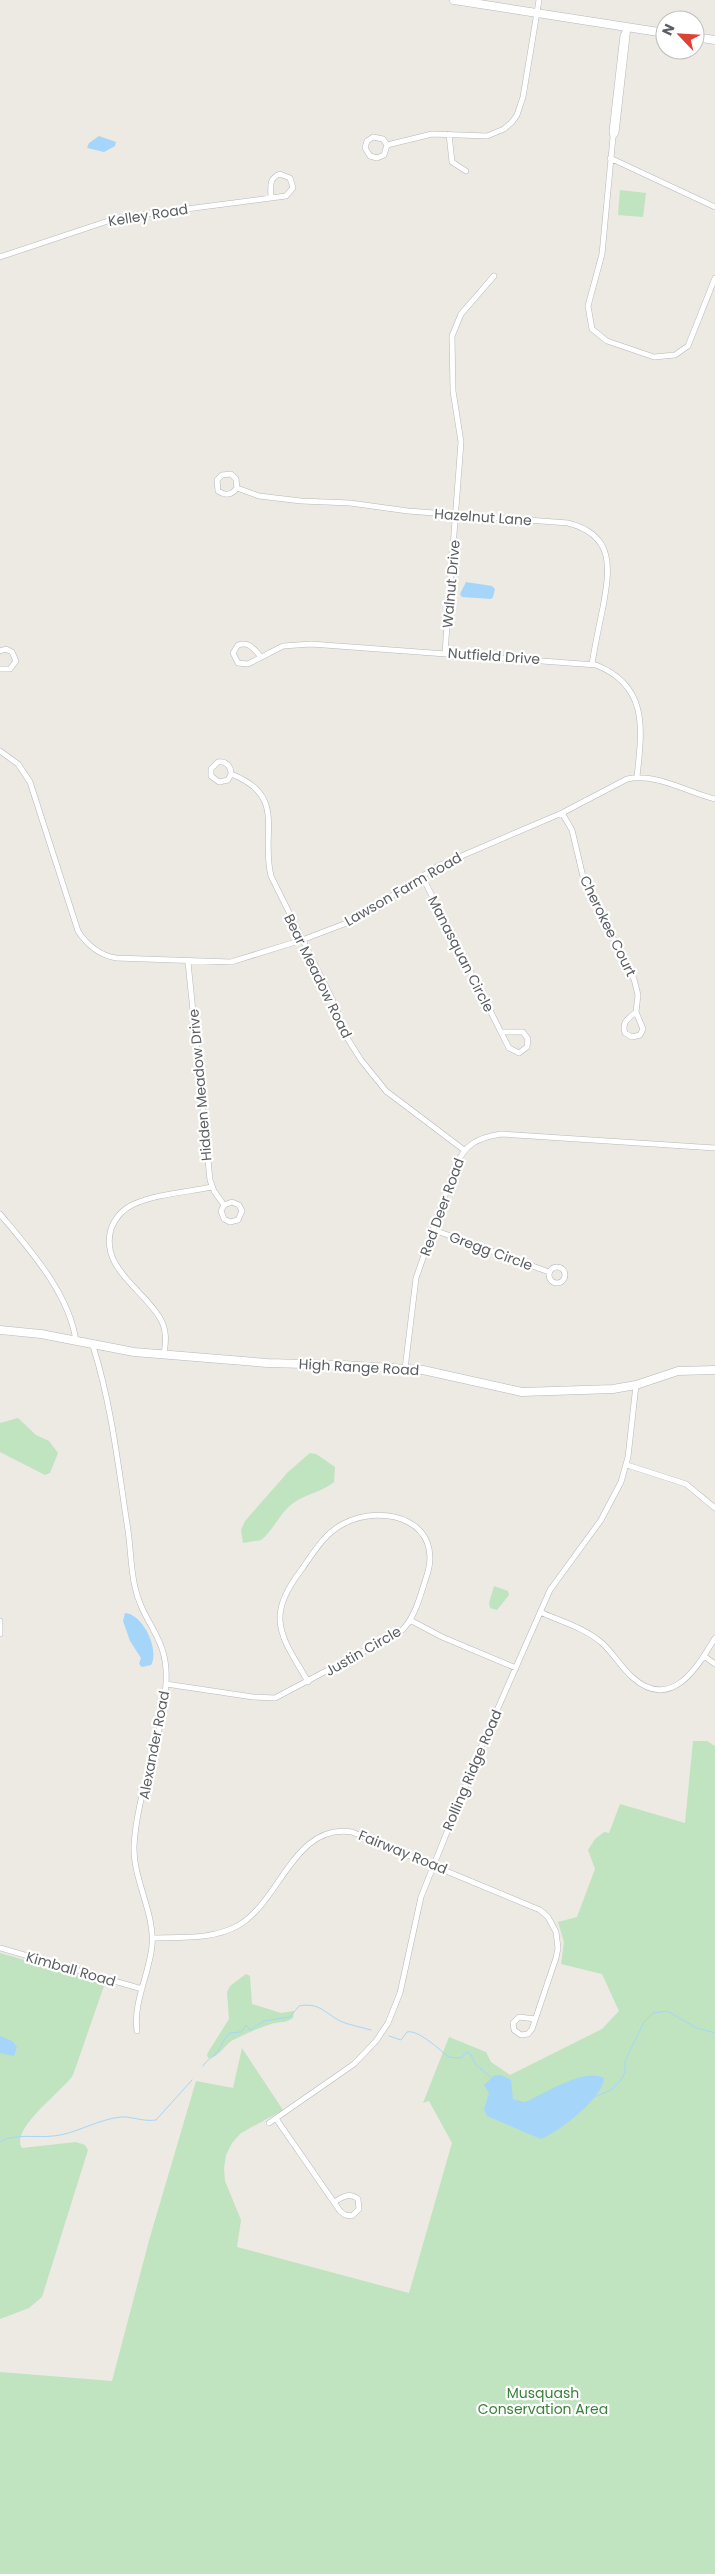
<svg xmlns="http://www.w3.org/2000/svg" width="715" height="2574" font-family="Poppins,sans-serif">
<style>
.green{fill:#c0e3c0}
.water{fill:#a5d6fa}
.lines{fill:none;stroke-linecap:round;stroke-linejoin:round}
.stream{stroke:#a5d6fa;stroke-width:1}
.street-casing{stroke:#b5b8bc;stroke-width:6}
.secondary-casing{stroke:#b4b7bc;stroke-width:9}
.street{stroke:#fff;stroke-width:5}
.secondary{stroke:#fff;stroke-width:8}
.labels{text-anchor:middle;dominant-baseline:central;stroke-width:4.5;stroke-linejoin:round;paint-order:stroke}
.street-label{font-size:14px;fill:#5b5e62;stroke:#fff}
.park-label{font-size:14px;fill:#3a823c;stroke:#fff}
</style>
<rect width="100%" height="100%" fill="#eceae2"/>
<path class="green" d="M 620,190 L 646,193 L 643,217 L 618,215 Z
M 18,1418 L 36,1435 L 49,1441 L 58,1453 L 50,1473 L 45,1475 L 0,1452 L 0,1423 Z
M 310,1453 L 316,1454 L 335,1467 L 334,1482 C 322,1492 305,1494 292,1504 C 279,1514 274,1530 261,1540 L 243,1543 L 241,1530 L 245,1521 L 288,1472 Z
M 494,1586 L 508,1591 L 509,1595 L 497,1610 L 490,1608 L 489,1603 Z
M 693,1741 L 707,1741 L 715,1746 L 715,2574 L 0,2574 L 0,2372 L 112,2381 L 150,2237 L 196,2081 L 233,2088 L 242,2048 L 283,2110 L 241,2133 L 232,2143 L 226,2155 L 224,2168 L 225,2181 L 241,2220 L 237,2247 L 409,2293 L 452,2143 L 429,2101 L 423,2103 L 449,2037 L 486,2052 L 491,2062 L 510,2075 L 602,2029 L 619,2011 L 602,1974 L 561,1964 L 564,1942 L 558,1922 L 577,1917 L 595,1869 L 588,1850 L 595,1839 L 604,1832 L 609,1833 L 620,1804 L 685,1823 Z
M 0,1953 L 105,1983 L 73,2075 C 63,2091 9,2129 22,2148 L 76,2142 L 85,2145 L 88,2150 L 42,2297 L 29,2308 L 0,2319 Z
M 246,1974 L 250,1976 L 252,2004 L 281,2013 L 294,2011 L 293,2018 C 285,2024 279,2021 271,2024 C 258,2028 245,2034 233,2040 C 224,2045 219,2058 208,2058 L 207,2054 L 229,2019 L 227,1992 L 230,1986 Z"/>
<path class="water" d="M 99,136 L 116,142 L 115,146 L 104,152 L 87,148 L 89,143 Z
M 466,582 L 492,586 L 495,589 L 493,597 L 491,599 L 462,597 L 460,594 Z
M 125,1613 C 143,1614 160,1650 151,1665 L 142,1667 L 139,1664 L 141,1658 L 130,1641 L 123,1621 Z
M 0,2036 L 12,2041 L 17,2047 L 14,2056 L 0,2053 Z
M 495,2075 L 501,2075 L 511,2080 L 513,2099 L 525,2102 C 544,2094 584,2067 604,2078 C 604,2097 559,2132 541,2139 L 487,2116 L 484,2109 L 489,2093 L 484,2085 Z"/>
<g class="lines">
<path class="stream" d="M 389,2036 L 401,2040 L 407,2032 C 418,2029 441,2051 449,2057 L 461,2058 L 467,2052 L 471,2055 L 476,2065 L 492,2078
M 203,2066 C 207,2059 214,2057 218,2051 C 223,2044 223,2039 230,2033 L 241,2032 L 246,2025 L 250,2030 L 264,2021 L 290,2017 L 299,2006 C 319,2002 325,2013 340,2021 C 349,2025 361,2027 371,2030
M 594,2097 L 611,2090 L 620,2081 L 625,2073 L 625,2061 L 644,2022 L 653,2013 L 667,2011 L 697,2028 L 715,2033
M 0,2142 C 11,2133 39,2138 53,2136 C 73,2135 98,2119 121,2117 C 131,2116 143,2122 156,2120 L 192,2080"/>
<defs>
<path id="street" d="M 628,27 L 623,35 L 612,131 L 613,137 L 602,254 L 588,306 L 592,329 L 607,341 L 654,357 L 675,355 L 688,346 L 715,278
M 449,134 L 452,162 L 466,171
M 613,137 L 616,133 L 628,27
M 387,145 L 384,155 L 377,158 L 370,156 L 365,148 L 367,141 L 373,137 L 383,139 L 387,145 L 432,134 L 487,136 L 504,129 L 512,122 L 517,115 L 523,97 L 539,0
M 610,158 L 715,207
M 0,257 L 117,218 L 286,196 L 293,188 L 290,178 L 280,174 C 268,178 271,188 271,198
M 237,488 C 232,495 225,496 218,491 L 217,480 L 222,475 L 231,474 L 236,479 L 237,488 L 259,496 L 301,501 L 350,503 L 408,511 L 568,523 C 615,535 610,568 603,607 C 599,626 595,645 592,664
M 0,651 L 6,649 L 12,652 L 16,661 L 10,669 L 0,669
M 445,652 L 461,442 L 453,391 L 452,336 L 461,314 L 494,276
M 261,657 C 254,649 249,641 238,645 L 233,653 L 238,663 L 248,664 L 283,646 L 311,644 L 596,665 C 649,686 642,730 637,777
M 0,751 L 18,764 L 30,782 L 78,931 C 87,945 99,955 116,958 L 231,962 L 302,940 L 352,921 L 438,866 L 562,813 L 627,779 C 658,773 686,792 715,799
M 231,774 L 228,780 L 219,782 L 211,776 L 211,769 L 218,762 C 226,761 231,766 231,774 C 288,796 260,832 271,876 L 336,1007 L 344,1033 L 361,1060 L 386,1091 L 464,1150
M 562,813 L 572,830 L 584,881 L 634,979 L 638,995 L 636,1012 L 643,1029 L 640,1035 L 632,1037 L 625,1033 C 621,1022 629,1018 636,1012
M 422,876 L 509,1048 L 519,1053 L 527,1047 L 528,1039 L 523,1032 L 501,1032
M 188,962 L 210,1180 L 214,1191 L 224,1205 L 232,1202 L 239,1205 L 242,1211 L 238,1220 L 230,1222 L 224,1219 L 221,1211 L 224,1205
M 0,1214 C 30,1250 69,1293 76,1341
M 434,1230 L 549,1272
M549 1275a8 8 0 1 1 16 0a8 8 0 1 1-16 0Z
M 93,1346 C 111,1403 118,1464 127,1524 C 131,1545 130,1567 135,1587 C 143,1625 169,1637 166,1683 C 163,1738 137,1791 134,1846 C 133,1880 155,1913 152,1946 C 149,1975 133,2002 137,2031
M 164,1355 C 166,1341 167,1330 160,1318 C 143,1289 100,1268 111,1229 C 115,1218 123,1209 134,1204 C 157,1194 187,1192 212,1187
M 405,1369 L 416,1278 L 455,1167 C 465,1144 477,1138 501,1134 L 715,1148
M 627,1465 L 686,1484 L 715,1508
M 540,1612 C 560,1621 585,1628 602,1643 C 613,1653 621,1667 632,1677 C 671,1712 697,1668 715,1638
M 410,1620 L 442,1637 L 516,1668
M 0,1621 L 0,1634
M 704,1656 L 715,1664
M 166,1684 L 253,1697 L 275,1698 L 400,1632 C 415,1619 420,1596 426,1578 C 446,1522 385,1502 343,1524 C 325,1533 313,1553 302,1569 C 291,1583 279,1601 280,1620 C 281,1642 298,1663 308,1682
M 152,1938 C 181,1937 213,1940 239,1925 C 281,1900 294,1823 352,1832 L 540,1910 L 548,1917 L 556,1932 L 558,1948 L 556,1958 L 532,2029 L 528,2034 L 521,2035 L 514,2030 L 513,2023 L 519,2017 L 535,2019
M 0,1948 L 142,1989
M 277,2120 L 340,2211 L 345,2215 L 352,2216 L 359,2209 L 358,2199 C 349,2192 343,2197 334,2202
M 269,2123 L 354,2064 L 376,2041 L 388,2023 L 400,1993 L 421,1897 L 483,1742 L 550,1590 L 601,1520 L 621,1482 L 628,1457 L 636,1385"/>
<path id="secondary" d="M 454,0 L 665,33
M 695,37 L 715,40
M 0,1330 L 41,1334 L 134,1352 L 267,1363 L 342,1365 L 423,1370 L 522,1392 L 613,1389 L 636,1385 L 678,1371 L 715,1370"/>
</defs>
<use href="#street" class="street-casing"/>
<use href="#secondary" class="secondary-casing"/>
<use href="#street" class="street"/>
<use href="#secondary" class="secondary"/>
</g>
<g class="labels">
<g class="street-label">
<text transform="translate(148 215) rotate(-9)">Kelley Road</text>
<text transform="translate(483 517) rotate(4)">Hazelnut Lane</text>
<text transform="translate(451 584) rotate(-85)">Walnut Drive</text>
<text transform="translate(494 656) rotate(4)">Nutfield Drive</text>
<text transform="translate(403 889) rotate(-30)">Lawson Farm Road</text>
<text transform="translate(608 926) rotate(64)">Cherokee Court</text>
<text transform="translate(461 954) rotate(63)">Manasquan Circle</text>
<text transform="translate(318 976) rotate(64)">Bear Meadow Road</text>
<text transform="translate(200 1085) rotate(-95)">Hidden Meadow Drive</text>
<text transform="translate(442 1207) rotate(-70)">Red Deer Road</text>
<text transform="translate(491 1251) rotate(20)">Gregg Circle</text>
<text transform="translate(359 1367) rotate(3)">High Range Road</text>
<text transform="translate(363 1651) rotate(-30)">Justin Circle</text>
<text transform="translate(154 1745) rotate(-79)">Alexander Road</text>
<text transform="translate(472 1770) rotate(-67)">Rolling Ridge Road</text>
<text transform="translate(403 1852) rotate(22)">Fairway Road</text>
<text transform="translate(71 1969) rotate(16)">Kimball Road</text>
</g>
<g class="park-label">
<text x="543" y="2393">Musquash<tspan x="543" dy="16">Conservation Area</tspan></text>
</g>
</g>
<g transform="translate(680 35) rotate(295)"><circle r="24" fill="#ffffff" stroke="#bdbfc0"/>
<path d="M0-4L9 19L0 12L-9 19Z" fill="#de4236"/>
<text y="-8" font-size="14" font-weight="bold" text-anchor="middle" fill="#5b5e62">N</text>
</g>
</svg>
